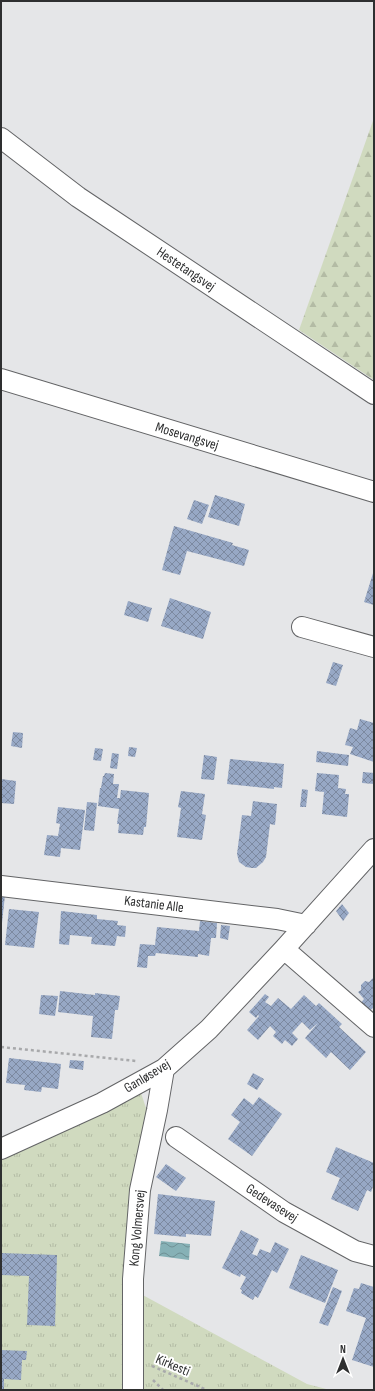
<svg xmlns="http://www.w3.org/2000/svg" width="375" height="1391" font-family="'Sofia Sans Condensed',sans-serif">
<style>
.grass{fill:url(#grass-tufts)}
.forest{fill:url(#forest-firs)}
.water{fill:url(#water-waves)}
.building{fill:url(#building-cross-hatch)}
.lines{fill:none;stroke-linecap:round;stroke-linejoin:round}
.minor-casing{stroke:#636466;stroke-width:22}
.path{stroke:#a8a9ab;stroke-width:2.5;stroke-dasharray:3 3;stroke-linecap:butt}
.minor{stroke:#fff;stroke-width:20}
.labels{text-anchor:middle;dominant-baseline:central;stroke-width:4;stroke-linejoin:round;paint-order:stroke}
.street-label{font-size:14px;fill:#2e2f30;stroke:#fff}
</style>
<defs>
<pattern id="grass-tufts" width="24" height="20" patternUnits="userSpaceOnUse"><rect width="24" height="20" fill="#d0dabf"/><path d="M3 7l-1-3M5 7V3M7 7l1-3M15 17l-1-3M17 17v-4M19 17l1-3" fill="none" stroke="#b3bba4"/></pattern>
<pattern id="forest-firs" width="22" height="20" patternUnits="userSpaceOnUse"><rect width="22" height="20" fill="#d0dabf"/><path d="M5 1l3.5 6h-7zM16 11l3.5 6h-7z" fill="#b3bba4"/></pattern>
<pattern id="water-waves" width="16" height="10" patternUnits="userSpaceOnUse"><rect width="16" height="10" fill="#86b1b6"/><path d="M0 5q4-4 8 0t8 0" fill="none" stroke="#6e9094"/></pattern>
<pattern id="building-cross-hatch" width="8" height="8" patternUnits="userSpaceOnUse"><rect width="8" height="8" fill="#97a8c5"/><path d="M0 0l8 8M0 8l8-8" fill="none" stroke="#7c89a0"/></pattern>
</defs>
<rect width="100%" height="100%" fill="#e5e6e8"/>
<path class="grass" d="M 141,1093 L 147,1111 L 139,1293 L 307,1384 L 330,1390 L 1,1390 L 1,1159 Z"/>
<path class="forest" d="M 374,118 L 374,380 L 299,330 Z"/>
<path class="water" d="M 161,1241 L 190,1244 L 189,1260 L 159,1256 Z"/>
<path class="building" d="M 215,495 L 245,504 L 239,526 L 208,517 Z
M 194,500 L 209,505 L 202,524 L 187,519 Z
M 174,526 L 233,543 L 232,545 L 249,550 L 244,566 L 187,551 L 180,575 L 162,570 Z
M 374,570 L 374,605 L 364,602 Z
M 170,598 L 211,612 L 203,639 L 161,626 Z
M 128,601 L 152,608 L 148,622 L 124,615 Z
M 333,662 L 343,665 L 336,686 L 326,683 Z
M 360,719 L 374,723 L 374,762 L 350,754 L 353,747 L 345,745 L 350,728 L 357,730 Z
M 13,732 L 23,733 L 22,748 L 11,746 Z
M 129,747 L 137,748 L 135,757 L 128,756 Z
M 95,748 L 103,749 L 101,761 L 93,760 Z
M 317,751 L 349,755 L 348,766 L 316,762 Z
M 112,753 L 119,754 L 117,769 L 110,768 Z
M 204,755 L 217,757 L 214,780 L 201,779 Z
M 230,759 L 284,764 L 282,788 L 274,787 L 274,789 L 227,784 Z
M 363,772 L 374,773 L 374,784 L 362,783 Z
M 105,773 L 114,774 L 113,784 L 119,784 L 117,798 L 120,798 L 121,790 L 149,793 L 146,827 L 144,827 L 143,835 L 118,833 L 119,824 L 117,824 L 119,809 L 98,806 L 100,788 L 101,788 L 103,776 L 104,776 Z
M 317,773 L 339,775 L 338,788 L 346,789 L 345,794 L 349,794 L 347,817 L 322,814 L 324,792 L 315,791 Z
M 1,779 L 16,781 L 14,804 L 1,803 Z
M 302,789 L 308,790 L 306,807 L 300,807 Z
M 181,791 L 205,794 L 202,814 L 206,815 L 202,840 L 177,837 L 181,808 L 178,807 Z
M 253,801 L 277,804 L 275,825 L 270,824 L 266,857 L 263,862 L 256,868 L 252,868 L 246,867 L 239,862 L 237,854 L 242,815 L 251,816 Z
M 87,802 L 97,803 L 94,831 L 84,830 Z
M 58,807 L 85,810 L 80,850 L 61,848 L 60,857 L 44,855 L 47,835 L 58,836 L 60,824 L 56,823 Z
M 1,894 L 5,895 L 2,923 L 1,923 Z
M 342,904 L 349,913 L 343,921 L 336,911 Z
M 9,909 L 39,912 L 34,948 L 5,945 Z
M 61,911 L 97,915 L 97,919 L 118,921 L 117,925 L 126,926 L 125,937 L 117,936 L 115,946 L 91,944 L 92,937 L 70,935 L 69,945 L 59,944 Z
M 200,921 L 217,923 L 216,938 L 211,938 L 209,956 L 198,954 L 198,957 L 156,953 L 155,956 L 148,956 L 147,968 L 137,967 L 140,944 L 155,945 L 157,927 L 199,931 Z
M 221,925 L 230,926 L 228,940 L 220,938 Z
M 374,977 L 374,1009 L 373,1008 L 368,1012 L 360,1004 L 364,999 L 358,992 L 361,990 L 361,985 L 365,981 L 369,982 Z
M 60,991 L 95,995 L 95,993 L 120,996 L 118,1010 L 115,1010 L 112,1039 L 91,1037 L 93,1016 L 58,1012 Z
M 265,994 L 269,997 L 265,1002 L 271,1006 L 278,998 L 291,1009 L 304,995 L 316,1006 L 319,1003 L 342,1024 L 339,1027 L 366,1052 L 350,1070 L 331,1052 L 326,1058 L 305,1038 L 318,1023 L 310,1030 L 302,1022 L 292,1033 L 298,1039 L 292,1046 L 285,1040 L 282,1044 L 273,1036 L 276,1032 L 270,1026 L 258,1040 L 247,1030 L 259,1016 L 258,1015 L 256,1018 L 249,1012 Z
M 41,995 L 58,996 L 55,1016 L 39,1014 Z
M 9,1058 L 61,1064 L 58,1089 L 42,1087 L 41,1092 L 24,1090 L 25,1085 L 6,1083 Z
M 70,1060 L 84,1061 L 83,1070 L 69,1068 Z
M 253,1073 L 264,1079 L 257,1090 L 247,1084 Z
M 259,1097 L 282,1114 L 252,1156 L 228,1139 L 240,1122 L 231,1115 L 244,1098 L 253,1105 Z
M 336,1147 L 374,1163 L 374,1184 L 371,1192 L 367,1190 L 358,1211 L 331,1199 L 340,1178 L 326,1172 Z
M 166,1164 L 186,1178 L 176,1191 L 156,1177 Z
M 158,1194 L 215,1201 L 211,1236 L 186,1234 L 186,1237 L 154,1234 Z
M 241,1230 L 259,1239 L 252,1254 L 257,1256 L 260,1249 L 270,1253 L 275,1242 L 289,1249 L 277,1273 L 272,1270 L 258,1298 L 255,1296 L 253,1300 L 241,1293 L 242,1290 L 240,1289 L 246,1277 L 241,1274 L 240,1277 L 222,1268 Z
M 1,1253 L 57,1255 L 55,1326 L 27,1325 L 29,1276 L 1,1275 Z
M 301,1255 L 338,1270 L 325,1303 L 289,1288 Z
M 361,1283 L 374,1287 L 374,1367 L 352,1360 L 366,1318 L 346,1311 L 354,1288 L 359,1289 Z
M 333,1287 L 342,1291 L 328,1326 L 319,1323 Z
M 1,1350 L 27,1351 L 26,1360 L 22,1360 L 21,1380 L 4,1379 L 4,1390 L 1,1390 Z"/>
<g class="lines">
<defs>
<path id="minor" d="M 1,138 L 78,197 L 374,394
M 1,379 L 374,492
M 302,627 L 374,647
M 1,886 L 277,919 L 306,925
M 284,949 L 374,1027
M 176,1137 L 284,1212 L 355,1251 L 374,1256
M 1,1149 L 102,1103 L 164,1069 L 209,1029 L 284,949 L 374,849
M 133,1390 L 133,1279 L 140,1190 L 157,1110 L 164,1069"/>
</defs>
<use href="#minor" class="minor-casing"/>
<path class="path" d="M 1,1047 L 136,1061
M 152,1366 L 207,1390
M 153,1380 L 163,1390"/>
<use href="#minor" class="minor"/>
</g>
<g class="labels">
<g class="street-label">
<text transform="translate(186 269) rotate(34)">Hestetangsvej</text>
<text transform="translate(187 436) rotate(17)">Mosevangsvej</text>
<text transform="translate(154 904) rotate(7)">Kastanie Alle</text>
<text transform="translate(147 1076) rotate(-31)">Ganløsevej</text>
<text transform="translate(272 1203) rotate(33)">Gedevasevej</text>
<text transform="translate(137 1228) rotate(-85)">Kong Volmersvej</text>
<text transform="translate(173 1365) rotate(23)">Kirkesti</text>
</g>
</g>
<rect width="375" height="1391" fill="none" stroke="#2e2f30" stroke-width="4"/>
<g transform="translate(343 1359)" stroke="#ffffff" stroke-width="3" paint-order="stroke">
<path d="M0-3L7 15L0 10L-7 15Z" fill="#2e2f30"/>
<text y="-6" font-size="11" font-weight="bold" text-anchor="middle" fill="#2e2f30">N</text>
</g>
</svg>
